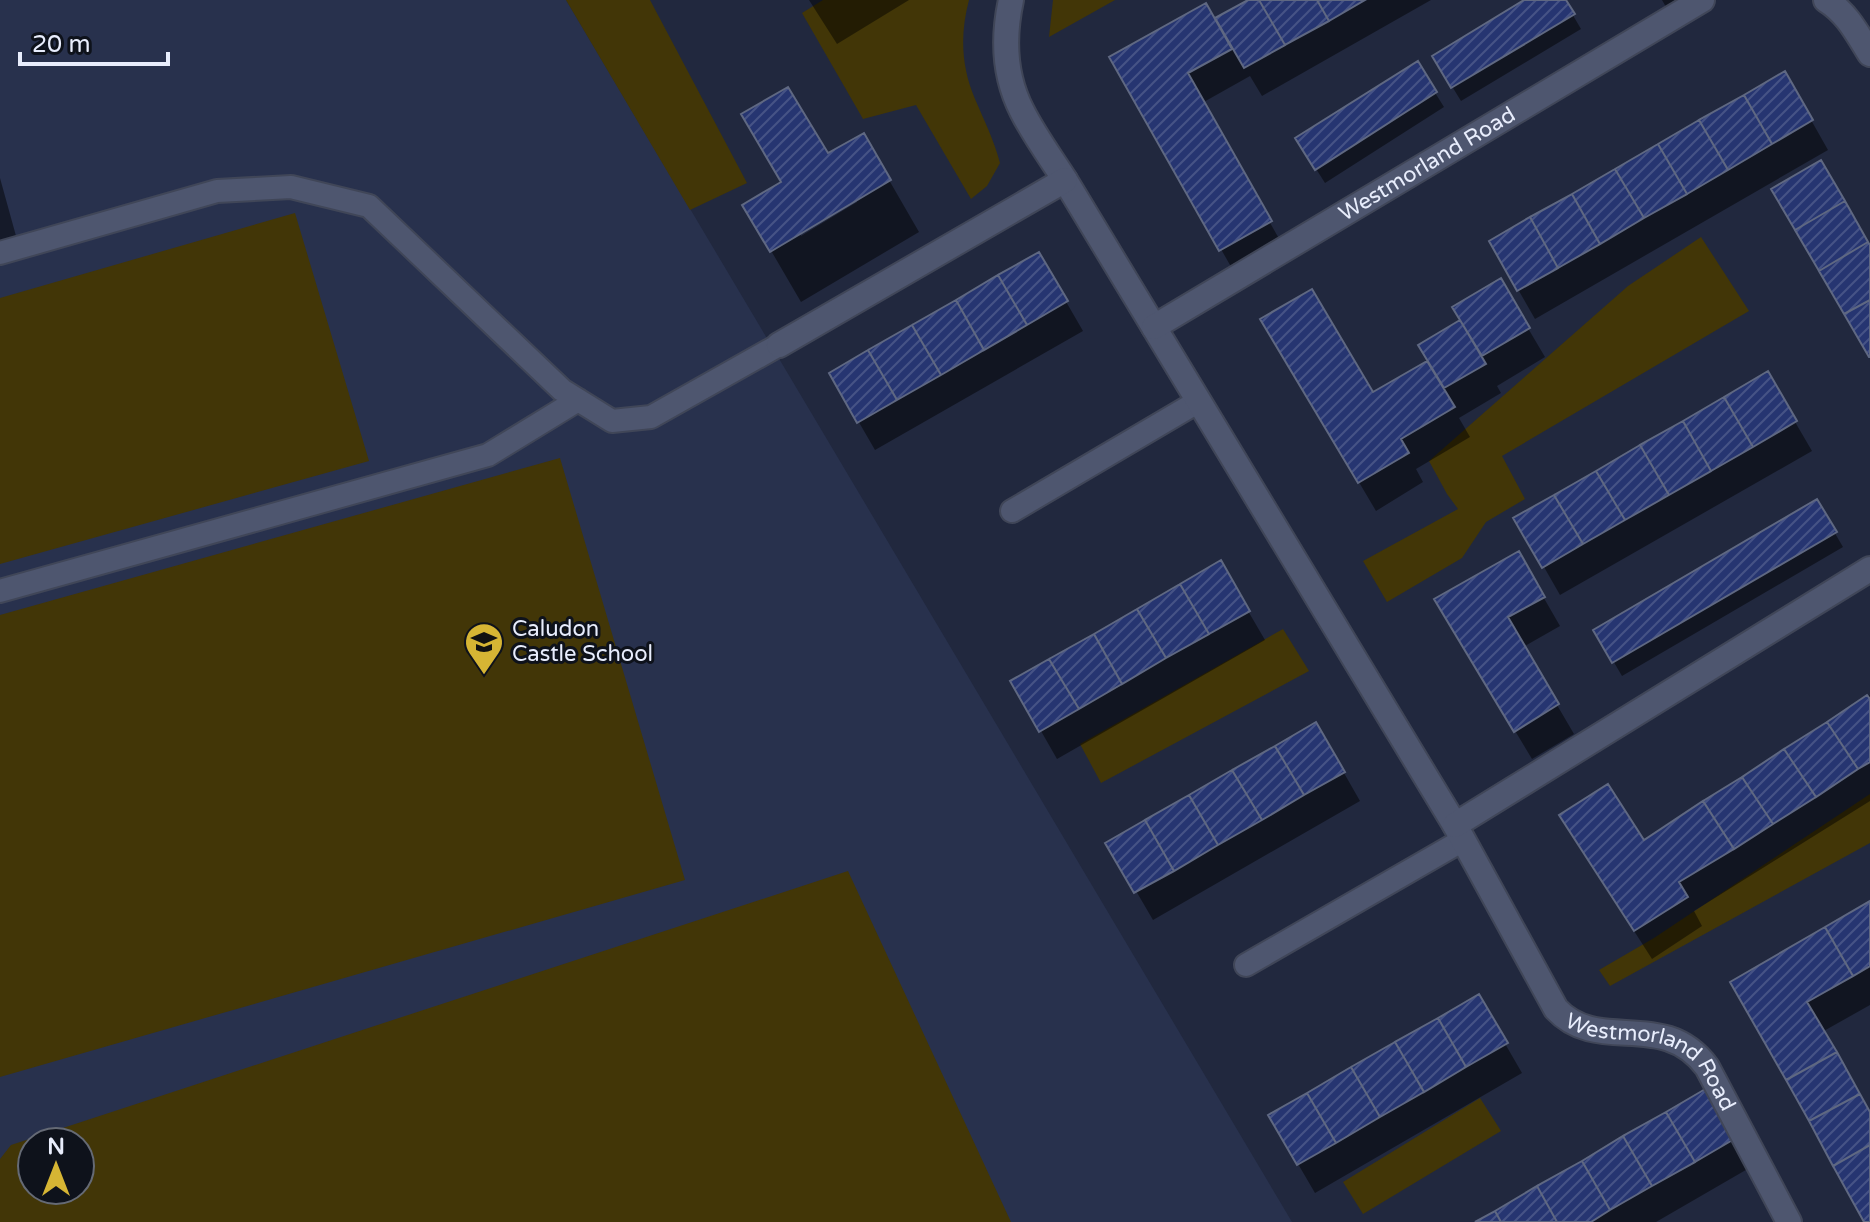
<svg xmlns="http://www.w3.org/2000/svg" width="1870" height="1222" font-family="'Varela Round',sans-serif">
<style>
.built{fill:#28314d;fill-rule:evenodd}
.green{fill:#423607;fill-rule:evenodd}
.shadow{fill:#0007;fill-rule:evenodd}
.building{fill:url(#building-hatch);stroke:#5f6882;stroke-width:2}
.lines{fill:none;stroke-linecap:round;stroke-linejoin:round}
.lane-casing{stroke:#404658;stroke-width:26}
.street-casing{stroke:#404658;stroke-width:28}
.lane{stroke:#4e566f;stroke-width:22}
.street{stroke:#4e566f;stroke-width:24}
.labels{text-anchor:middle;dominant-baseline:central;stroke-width:6;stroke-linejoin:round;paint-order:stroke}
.street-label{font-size:22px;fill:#e8edfc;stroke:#0e121b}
.poi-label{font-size:22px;fill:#e8edfc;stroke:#0e121b;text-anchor:start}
</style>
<defs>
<pattern id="building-hatch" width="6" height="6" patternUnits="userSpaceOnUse" patternTransform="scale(2)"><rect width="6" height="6" fill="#263571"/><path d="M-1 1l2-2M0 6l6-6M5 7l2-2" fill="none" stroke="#465386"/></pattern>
</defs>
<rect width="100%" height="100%" fill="#21283e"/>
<path class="built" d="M 0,0 L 566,0 L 1292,1222 L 0,1222 ZM 32,1142 L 80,1142 L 80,1190 L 32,1190 Z"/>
<path class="green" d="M 566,0 L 650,0 L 747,183 L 690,210 Z
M 823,0 L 969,0 C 960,34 961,66 975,99 C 984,120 994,140 1000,163 L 987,186 L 971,199 L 916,105 L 863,119 L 802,13 Z
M 1053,0 L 1115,0 L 1049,37 Z
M 295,213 L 369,461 L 0,564 L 0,298 Z
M 1701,237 L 1749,311 L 1502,456 L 1525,499 L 1486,522 L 1462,558 L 1387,602 L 1363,561 L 1458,509 L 1447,494 L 1429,461 L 1628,286 Z
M 560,458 L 685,880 L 0,1077 L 0,615 Z
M 1283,629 L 1309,671 L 1101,783 L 1080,744 Z
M 1870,794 L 1870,843 L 1610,986 L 1599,970 L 1654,938 Z
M 848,871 L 1011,1222 L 0,1222 L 0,1159 L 11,1145 ZM 32,1142 L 80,1142 L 80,1190 L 32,1190 Z
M 1480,1098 L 1501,1131 L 1363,1214 L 1343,1182 Z"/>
<path class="shadow" d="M 809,0 L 909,0 L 837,44 Z
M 1251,0 L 1431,0 L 1262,96 L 1250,76 L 1202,103 L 1286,251 L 1238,279 L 1112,58 L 1214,21 Z
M 1528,0 L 1564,0 L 1581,29 L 1461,101 L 1434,57 Z
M 1662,0 L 1707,0 L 1673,19 Z
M 1417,64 L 1444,107 L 1325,183 L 1306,153 Z
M 1785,74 L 1828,150 L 1535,319 L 1491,242 Z
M 863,135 L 919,232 L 801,302 L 745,206 ZM 857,198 L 857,202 L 801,236 L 799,232 Z
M 0,178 L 21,254 L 0,259 Z
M 1039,255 L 1083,331 L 875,450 L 831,374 Z
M 1500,281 L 1545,357 L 1497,386 L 1501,393 L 1459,418 L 1470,437 L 1416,469 L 1423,482 L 1376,511 L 1263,320 L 1373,394 L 1429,361 L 1420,346 L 1463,321 Z
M 1767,374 L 1812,451 L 1560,595 L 1516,518 Z
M 1816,501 L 1843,547 L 1622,676 L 1595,630 Z
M 1518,553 L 1560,626 L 1523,647 L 1574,734 L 1532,759 L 1453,628 Z
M 1220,563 L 1265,640 L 1057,759 L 1013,682 Z
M 1870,695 L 1870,801 L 1694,911 L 1702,926 L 1652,959 L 1579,845 L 1643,843 Z
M 1316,724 L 1360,801 L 1153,920 L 1108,843 Z
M 1870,904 L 1870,1005 L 1822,1032 L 1870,1116 L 1870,1222 L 1865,1222 L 1733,982 Z
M 1478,997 L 1522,1073 L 1315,1193 L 1270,1116 Z
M 1706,1090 L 1751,1167 L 1656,1222 L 1479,1222 Z"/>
<path class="building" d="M 1248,0 L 1259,0 L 1285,45 L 1244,68 L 1215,18 Z
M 1259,0 L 1317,0 L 1329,21 L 1285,45 Z
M 1317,0 L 1365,0 L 1329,21 Z
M 1524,0 L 1566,0 L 1575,14 L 1451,88 L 1432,56 Z
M 1206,3 L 1232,49 L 1188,73 L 1272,221 L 1219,251 L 1109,57 Z
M 1418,61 L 1437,92 L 1315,170 L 1295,138 Z
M 1785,71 L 1813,120 L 1772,144 L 1744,95 Z
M 788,87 L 828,153 L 864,133 L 891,180 L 770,252 L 742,205 L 781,182 L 741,114 Z
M 1744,95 L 1772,144 L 1728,170 L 1699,120 Z
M 1699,120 L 1728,170 L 1687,194 L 1658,144 Z
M 1658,144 L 1687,194 L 1644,218 L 1615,169 Z
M 1821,160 L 1845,201 L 1795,230 L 1771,189 Z
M 1615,169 L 1644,218 L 1600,244 L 1572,194 Z
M 1572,194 L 1600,244 L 1558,268 L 1530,217 Z
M 1845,201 L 1868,242 L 1819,271 L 1795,230 Z
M 1530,217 L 1558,268 L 1517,291 L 1489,241 Z
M 1868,242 L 1870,245 L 1870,300 L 1844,314 L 1819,271 Z
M 1039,252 L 1068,301 L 1027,325 L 998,275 Z
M 998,275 L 1027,325 L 984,350 L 956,300 Z
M 1501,278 L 1530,328 L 1482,356 L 1452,307 Z
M 1312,289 L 1373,392 L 1427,361 L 1455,407 L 1401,439 L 1409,453 L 1358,483 L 1260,319 Z
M 956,300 L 984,350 L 941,375 L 912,325 Z
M 1870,300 L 1870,357 L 1869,357 L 1844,314 Z
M 1460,320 L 1486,364 L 1444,388 L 1418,345 Z
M 912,325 L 941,375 L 897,400 L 868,350 Z
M 868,350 L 897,400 L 857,423 L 829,373 Z
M 1768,371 L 1797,421 L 1753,447 L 1724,397 Z
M 1724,397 L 1753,447 L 1711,471 L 1683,421 Z
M 1683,421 L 1711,471 L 1669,495 L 1640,445 Z
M 1640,445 L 1669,495 L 1625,520 L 1596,471 Z
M 1596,471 L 1625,520 L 1583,544 L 1554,495 Z
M 1554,495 L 1583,544 L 1542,568 L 1513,518 Z
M 1817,499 L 1837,532 L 1612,663 L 1593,630 Z
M 1519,551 L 1545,597 L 1508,617 L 1559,704 L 1514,732 L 1434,599 Z
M 1221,560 L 1250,611 L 1209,634 L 1180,584 Z
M 1180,584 L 1209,634 L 1166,658 L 1137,609 Z
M 1137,609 L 1166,658 L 1122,684 L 1094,634 Z
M 1094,634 L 1122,684 L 1079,709 L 1049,659 Z
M 1049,659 L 1079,709 L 1039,732 L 1010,681 Z
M 1867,695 L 1870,699 L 1870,762 L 1858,769 L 1827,722 Z
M 1316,722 L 1345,772 L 1304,795 L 1275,746 Z
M 1827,722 L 1858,769 L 1816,797 L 1784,749 Z
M 1275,746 L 1304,795 L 1262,820 L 1232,770 Z
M 1784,749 L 1816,797 L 1773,824 L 1742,777 Z
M 1232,770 L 1262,820 L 1218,845 L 1189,795 Z
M 1742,777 L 1773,824 L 1734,849 L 1703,801 Z
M 1608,784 L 1644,840 L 1703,801 L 1734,849 L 1679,882 L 1688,897 L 1634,931 L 1559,815 Z
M 1189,795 L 1218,845 L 1174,871 L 1145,820 Z
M 1145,820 L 1174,871 L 1134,893 L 1105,843 Z
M 1870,901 L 1870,966 L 1853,976 L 1825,927 Z
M 1825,927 L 1853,976 L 1807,1002 L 1837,1052 L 1786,1080 L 1730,982 Z
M 1479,994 L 1508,1043 L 1466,1067 L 1438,1018 Z
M 1438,1018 L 1466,1067 L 1424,1092 L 1395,1042 Z
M 1395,1042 L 1424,1092 L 1380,1117 L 1351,1067 Z
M 1837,1052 L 1860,1094 L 1809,1121 L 1786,1080 Z
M 1351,1067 L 1380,1117 L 1336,1143 L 1307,1093 Z
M 1707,1088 L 1736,1138 L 1695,1162 L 1666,1112 Z
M 1307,1093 L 1336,1143 L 1297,1165 L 1268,1115 Z
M 1860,1094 L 1870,1112 L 1870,1145 L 1833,1166 L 1809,1121 Z
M 1666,1112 L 1695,1162 L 1652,1186 L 1623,1136 Z
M 1623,1136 L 1652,1186 L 1610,1210 L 1582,1161 Z
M 1870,1145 L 1870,1222 L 1864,1222 L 1833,1166 Z
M 1582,1161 L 1610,1210 L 1591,1222 L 1557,1222 L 1537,1186 Z
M 1537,1186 L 1557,1222 L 1501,1222 L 1495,1211 Z
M 1495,1211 L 1501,1222 L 1475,1222 Z"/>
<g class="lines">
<defs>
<path id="lane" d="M 0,253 L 217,191 L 291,187 L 369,206 L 562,390 L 612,421 L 651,417 L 779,345
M 1012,511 L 1199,401
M 0,591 L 488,455 L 578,400
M 1246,965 L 1463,840"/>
<g id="street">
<path id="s1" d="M 1011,0 C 1003,37 1004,76 1022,111 C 1034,135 1051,158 1065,180 L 1455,825 L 1556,1009 C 1599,1055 1663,1008 1707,1067 L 1789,1222"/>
<path d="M 1826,0 C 1847,13 1857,33 1870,54"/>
<path id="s2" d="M 1154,327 L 1702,0"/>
<path d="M 779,345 L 1065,180"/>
<path d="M 1455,825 L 1870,569"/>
</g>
</defs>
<use href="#lane" class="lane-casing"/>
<use href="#street" class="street-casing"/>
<use href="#lane" class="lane"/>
<use href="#street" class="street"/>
</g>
<defs>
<symbol id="school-pin" viewBox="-11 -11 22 30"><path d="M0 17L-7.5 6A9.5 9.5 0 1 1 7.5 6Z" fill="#d6b534" stroke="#0e121b"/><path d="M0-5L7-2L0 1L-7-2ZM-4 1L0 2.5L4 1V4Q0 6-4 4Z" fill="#111"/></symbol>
</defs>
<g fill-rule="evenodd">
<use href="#school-pin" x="462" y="620" width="44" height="60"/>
</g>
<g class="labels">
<g class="street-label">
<text stroke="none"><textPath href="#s2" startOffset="318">Westmorland Road</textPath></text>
<text stroke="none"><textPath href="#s1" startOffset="1274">Westmorland Road</textPath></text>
</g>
<g class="poi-label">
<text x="512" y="629">Caludon<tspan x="512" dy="25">Castle School</tspan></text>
</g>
</g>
<g transform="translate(56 1166)"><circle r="38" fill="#0e121b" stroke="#656a75" stroke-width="2"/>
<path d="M0-6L14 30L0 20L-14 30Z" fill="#d6b534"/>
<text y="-12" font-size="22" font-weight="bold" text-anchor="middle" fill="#e8edfc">N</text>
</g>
<path d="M20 52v12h148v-12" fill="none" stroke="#e8edfc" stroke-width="4"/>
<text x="32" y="52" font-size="24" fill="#e8edfc" stroke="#0e121b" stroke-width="6" paint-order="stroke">20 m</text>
</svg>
